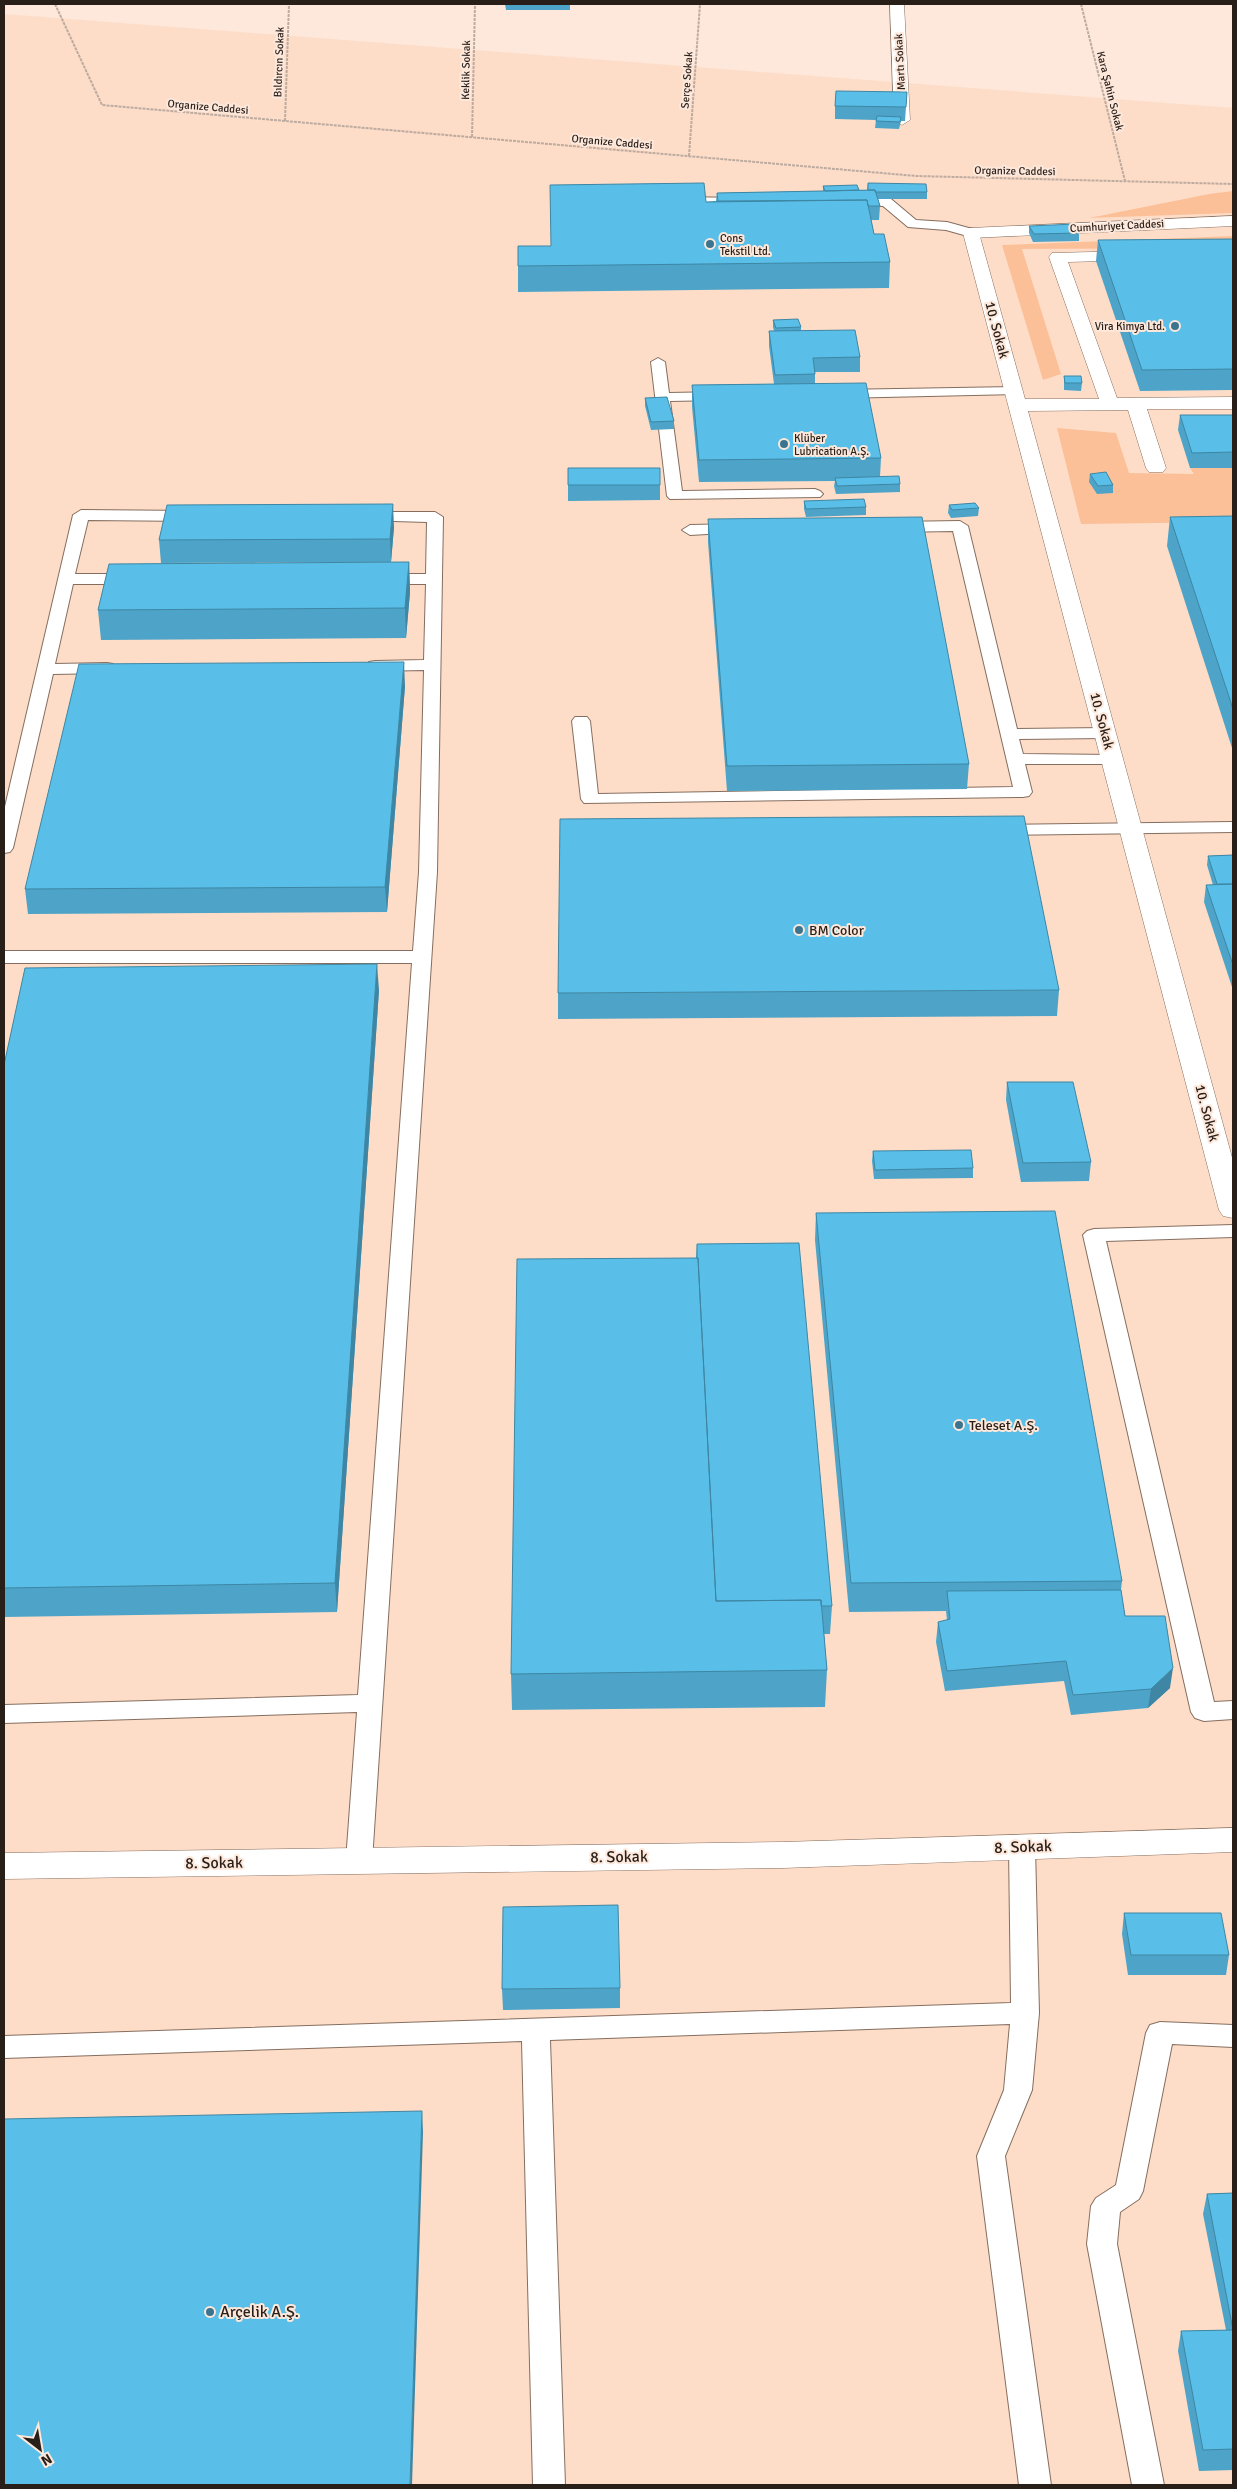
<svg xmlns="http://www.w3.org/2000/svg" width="1237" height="2489" font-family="Signika,sans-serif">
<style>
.built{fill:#feddc8}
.green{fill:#fcc099}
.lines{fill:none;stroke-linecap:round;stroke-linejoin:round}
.service-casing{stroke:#856e5f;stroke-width:2}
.minor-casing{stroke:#856e5f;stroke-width:1}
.tertiary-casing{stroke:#856e5f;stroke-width:1}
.path{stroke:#bdaba0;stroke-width:2;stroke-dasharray:3 1;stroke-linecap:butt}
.service{fill:#fff;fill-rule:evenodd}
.minor{fill:#fff;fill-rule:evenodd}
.tertiary{fill:#fff;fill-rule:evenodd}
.wall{fill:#4da4c8}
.shaded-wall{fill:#3e86a3}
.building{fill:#59bfe9;stroke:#3e86a3}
.poi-dot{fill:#3b748e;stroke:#fde8db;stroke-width:2}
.labels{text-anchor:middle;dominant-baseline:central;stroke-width:4;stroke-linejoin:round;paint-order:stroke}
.far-street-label{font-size:11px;fill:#291f19;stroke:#fde8db}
.far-poi-label{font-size:11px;fill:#291f19;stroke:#fde8db;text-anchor:start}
.street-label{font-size:14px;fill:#291f19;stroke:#fde8db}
.poi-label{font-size:14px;fill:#291f19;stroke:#fde8db;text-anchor:start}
.near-street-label{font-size:16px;fill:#291f19;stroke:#fde8db}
.near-poi-label{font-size:16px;fill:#291f19;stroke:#fde8db;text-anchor:start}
</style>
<rect width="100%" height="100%" fill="#fde8db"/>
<path class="built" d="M 4,14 L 1233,108 L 1233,2485 L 4,2485 Z"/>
<path class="green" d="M 1233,191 L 1233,213 L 1089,218 L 1209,194 Z
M 1233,236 L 1233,248 L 1022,249 L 1061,374 L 1043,380 L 1002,245 Z
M 1057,428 L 1116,433 L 1129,473 L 1194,474 L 1190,468 L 1233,468 L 1233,522 L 1081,524 Z"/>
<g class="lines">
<defs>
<path id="service" d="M 678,197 L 745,198 L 751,202 L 745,206 L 673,204 L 672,201 Z
M 851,198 L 891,199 L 916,220 L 947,222 L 976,230 L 978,233 L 971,237 L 946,230 L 908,227 L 883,206 L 846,205 L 845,202 L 846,199 Z
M 658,358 L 665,362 L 669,393 L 721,392 L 728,396 L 721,400 L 670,401 L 682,491 L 815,489 L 820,491 L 823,494 L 820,497 L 670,499 L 667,496 L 651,362 Z
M 1014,387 L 1021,391 L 1019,394 L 839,398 L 832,394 L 839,390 Z
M 81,510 L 193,511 L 201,516 L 193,521 L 88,520 L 75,574 L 133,574 L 141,579 L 133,584 L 73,584 L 55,664 L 107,663 L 113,664 L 115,668 L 113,672 L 107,673 L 53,674 L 13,848 L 10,852 L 4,853 L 4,811 L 73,515 Z
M 366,512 L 435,512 L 443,517 L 437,872 L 372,1861 L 368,1868 L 359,1871 L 350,1868 L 346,1861 L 357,1712 L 4,1723 L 4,1705 L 358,1695 L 412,963 L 4,963 L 4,951 L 413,951 L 419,872 L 424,670 L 375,671 L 369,670 L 367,666 L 369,662 L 375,661 L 424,660 L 426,584 L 381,584 L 373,579 L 381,574 L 426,574 L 427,522 L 361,520 L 358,517 Z
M 960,521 L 968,526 L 1017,729 L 1105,728 L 1111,729 L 1114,733 L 1111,737 L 1105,738 L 1019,739 L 1023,754 L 1113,755 L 1119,756 L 1122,760 L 1119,764 L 1025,764 L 1032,792 L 1029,796 L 1023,797 L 584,803 L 581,799 L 572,721 L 575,717 L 587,717 L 590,721 L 598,794 L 1013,787 L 953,531 L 895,532 L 887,527 L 895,522 Z
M 737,524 L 742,526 L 745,529 L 742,532 L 690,535 L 682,530 L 690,525 Z
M 1233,822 L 1233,832 L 997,835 L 991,834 L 988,830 L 991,826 L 997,825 Z
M 1233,1225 L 1233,1237 L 1106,1241 L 1214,1702 L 1233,1701 L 1233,1719 L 1204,1721 L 1195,1718 L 1191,1712 L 1083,1235 L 1087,1231 L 1094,1229 Z
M 1022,1837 L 1031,1840 L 1035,1847 L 1039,2013 L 1032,2090 L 1005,2156 L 1051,2485 L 1019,2485 L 977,2156 L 1004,2090 L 1010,2024 L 550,2040 L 565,2485 L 533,2485 L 522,2041 L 4,2058 L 4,2036 L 1011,2003 L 1009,1847 L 1013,1840 Z
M 1160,2022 L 1233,2025 L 1233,2047 L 1172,2044 L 1143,2191 L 1139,2199 L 1120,2212 L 1117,2244 L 1164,2485 L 1132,2485 L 1087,2244 L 1091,2206 L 1096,2198 L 1116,2185 L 1146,2033 L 1150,2025 Z"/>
<path id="minor" d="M 890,4 L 904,4 L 910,120 L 902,125 L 894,120 Z
M 971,228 L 977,229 L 979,233 L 1025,399 L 1099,399 L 1049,257 L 1052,253 L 1133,251 L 1139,252 L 1142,256 L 1139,260 L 1068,262 L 1117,398 L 1233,397 L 1233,409 L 1147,409 L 1166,468 L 1163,472 L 1149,472 L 1146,468 L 1128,410 L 1028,411 L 1233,1161 L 1233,1218 L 1223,1216 L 1219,1210 L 963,233 L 965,229 Z
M 1233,1828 L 1233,1852 L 783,1868 L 4,1879 L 4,1853 L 783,1842 Z"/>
<path id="tertiary" d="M 1233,216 L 1233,226 L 971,238 L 965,237 L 963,233 L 965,229 L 971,228 Z"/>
</defs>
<use href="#service" class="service-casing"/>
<use href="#minor" class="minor-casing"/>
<use href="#tertiary" class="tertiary-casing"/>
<path class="path" d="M 55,4 L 102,105 L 916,176 L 1233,184
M 1081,4 L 1125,181
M 285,121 L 289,4
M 472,137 L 475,4
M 689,156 L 700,4"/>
<use href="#service" class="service"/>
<use href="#minor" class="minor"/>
<use href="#tertiary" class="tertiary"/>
</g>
<path class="wall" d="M 505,4 L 570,4 L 570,10 L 506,10 Z
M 907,92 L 905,121 L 901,121 L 899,129 L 875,128 L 876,120 L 835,119 L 835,106 Z
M 868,183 L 927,192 L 927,199 L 878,199 L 880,206 L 879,220 L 871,220 L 874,234 L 890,262 L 889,288 L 518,292 L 518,246 L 551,246 L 706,202 L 716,201 L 717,193 L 823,191 L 823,186 L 859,190 L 867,190 Z
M 1029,226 L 1079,233 L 1079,241 L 1033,242 L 1029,233 Z
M 1233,239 L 1233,390 L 1140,391 L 1096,261 L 1098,240 Z
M 773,320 L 801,327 L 801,331 L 860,357 L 860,372 L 815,372 L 815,384 L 881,458 L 880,477 L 900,484 L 900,492 L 836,494 L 834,486 L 835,481 L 699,482 L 692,407 L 692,385 L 774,384 L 769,346 L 769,331 L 774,331 L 773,327 Z
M 1064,376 L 1082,383 L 1081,391 L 1064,390 Z
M 645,398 L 674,421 L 674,429 L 651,430 L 645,406 Z
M 1180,415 L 1233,415 L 1233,468 L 1190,468 L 1178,430 Z
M 568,468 L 660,485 L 660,500 L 568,501 Z
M 1090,474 L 1113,485 L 1113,493 L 1097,494 L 1089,482 Z
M 804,501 L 866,507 L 866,515 L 806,517 L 804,509 Z
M 949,505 L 979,508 L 978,516 L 951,518 L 948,513 Z
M 1233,516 L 1233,751 L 1167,546 L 1170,517 Z
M 708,519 L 969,764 L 967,789 L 727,791 L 708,542 Z
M 394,527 L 391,562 L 161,563 L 159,540 Z
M 409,562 L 410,592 L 406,638 L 101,640 L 98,610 Z
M 405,686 L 387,912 L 28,914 L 25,889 Z
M 1233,855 L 1233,990 L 1204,902 L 1206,885 L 1213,885 L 1207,865 L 1208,856 Z
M 379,990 L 337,1612 L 4,1617 L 4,1065 Z
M 1059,990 L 1057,1016 L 558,1019 L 558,993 Z
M 1007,1082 L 1091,1162 L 1089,1181 L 1021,1182 L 1006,1100 Z
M 873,1151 L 973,1168 L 973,1178 L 874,1179 L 872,1161 Z
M 816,1213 L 1122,1581 L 1121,1590 L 1125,1616 L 1170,1688 L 1148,1708 L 1071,1715 L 1064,1681 L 945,1691 L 936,1642 L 938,1622 L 947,1620 L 946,1611 L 849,1612 L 815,1240 Z
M 697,1244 L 832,1606 L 830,1634 L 824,1634 L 827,1670 L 825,1707 L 512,1710 L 511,1674 L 696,1258 Z
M 1124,1913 L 1229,1955 L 1226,1975 L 1128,1975 L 1122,1934 Z
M 620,1988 L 620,2008 L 503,2010 L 502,1989 Z
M 1233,2193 L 1233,2470 L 1199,2471 L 1178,2351 L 1181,2331 L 1226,2330 L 1203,2214 L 1207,2194 Z"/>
<path class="shaded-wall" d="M 393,504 L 394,527 L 391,562 L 390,539 Z
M 409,562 L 410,592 L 406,638 L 405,608 Z
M 404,662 L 405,686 L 387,912 L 385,887 Z
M 377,964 L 379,990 L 337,1612 L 335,1583 Z
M 1173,1668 L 1170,1688 L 1148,1708 L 1151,1689 Z
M 422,2111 L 423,2132 L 412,2485 L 410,2485 Z"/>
<path class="building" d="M 836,91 L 907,92 L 906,107 L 835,106 Z
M 877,116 L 901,117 L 900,122 L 876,121 Z
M 704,183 L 706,202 L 867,200 L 874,234 L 884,234 L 890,262 L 518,266 L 518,246 L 551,246 L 550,185 Z
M 868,183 L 926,184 L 927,192 L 875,192 L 875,190 L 868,190 Z
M 857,185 L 859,190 L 825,191 L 823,186 Z
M 875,190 L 880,206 L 868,206 L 867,200 L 718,201 L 717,193 Z
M 1075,224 L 1079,233 L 1034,234 L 1029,226 Z
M 1233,239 L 1233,369 L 1142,370 L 1098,240 Z
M 798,319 L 801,327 L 776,328 L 773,320 Z
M 855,330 L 860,357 L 813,358 L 815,374 L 775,375 L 769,331 Z
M 1064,376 L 1081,376 L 1082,383 L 1065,383 Z
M 866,383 L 881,458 L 699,460 L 692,385 Z
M 667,397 L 674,421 L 651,422 L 645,398 Z
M 1180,415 L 1233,415 L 1233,452 L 1192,453 Z
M 568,468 L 660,468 L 660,485 L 568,485 Z
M 1106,472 L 1113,485 L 1098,486 L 1090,474 Z
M 899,476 L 900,484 L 837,486 L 835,478 Z
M 864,499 L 866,507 L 806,509 L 804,501 Z
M 975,503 L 979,508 L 952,510 L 949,505 Z
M 393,504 L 390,539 L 159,540 L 167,505 Z
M 1233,516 L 1233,709 L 1170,517 Z
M 922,517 L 969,764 L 727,766 L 708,519 Z
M 409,562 L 405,608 L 98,610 L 109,564 Z
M 404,662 L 385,887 L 25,889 L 79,664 Z
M 1024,816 L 1059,990 L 558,993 L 560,819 Z
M 1233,855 L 1233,884 L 1217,884 L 1208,856 Z
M 1233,884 L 1233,965 L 1206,885 Z
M 377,964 L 335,1583 L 4,1588 L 4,1065 L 25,968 Z
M 1007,1082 L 1073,1082 L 1091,1162 L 1023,1163 Z
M 971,1150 L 973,1168 L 875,1170 L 873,1151 Z
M 1055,1211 L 1122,1581 L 851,1583 L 816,1213 Z
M 799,1243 L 832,1606 L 821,1606 L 821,1600 L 716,1601 L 698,1258 L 697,1258 L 697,1244 Z
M 698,1258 L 716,1601 L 821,1600 L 827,1670 L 511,1674 L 517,1259 Z
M 1121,1590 L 1125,1616 L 1165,1616 L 1173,1668 L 1151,1689 L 1073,1695 L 1066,1661 L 947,1671 L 938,1622 L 950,1619 L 947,1591 Z
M 618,1905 L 620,1988 L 502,1989 L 503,1907 Z
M 1124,1913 L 1221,1913 L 1229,1955 L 1131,1955 Z
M 422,2111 L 410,2485 L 4,2485 L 4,2119 Z
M 1233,2193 L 1233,2449 L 1203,2450 L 1181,2331 L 1233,2330 L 1207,2194 Z"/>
<g class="poi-dot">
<circle cx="710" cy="244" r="5"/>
<circle cx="1175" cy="326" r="5"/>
<circle cx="784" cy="444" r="5"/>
<circle cx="799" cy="930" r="5"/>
<circle cx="959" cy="1425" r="5"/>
<circle cx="210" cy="2312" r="5"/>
</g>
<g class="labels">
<g class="far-street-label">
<text transform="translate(279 62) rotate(-88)">Bıldırcın Sokak</text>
<text transform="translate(900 62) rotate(-93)">Martı Sokak</text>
<text transform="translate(466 70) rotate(-89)">Keklik Sokak</text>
<text transform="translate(687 80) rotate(-86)">Serçe Sokak</text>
<text transform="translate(1110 91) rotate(76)">Kara Şahin Sokak</text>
<text transform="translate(208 107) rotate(5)">Organize Caddesi</text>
<text transform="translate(612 142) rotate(5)">Organize Caddesi</text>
<text transform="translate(1015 171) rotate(1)">Organize Caddesi</text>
<text transform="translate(1117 226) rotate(-3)">Cumhuriyet Caddesi</text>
</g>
<g class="far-poi-label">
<text x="720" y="238">Cons<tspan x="720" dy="13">Tekstil Ltd.</tspan></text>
<text x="1165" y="326" text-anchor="end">Vira Kimya Ltd.</text>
<text x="794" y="438">Klüber<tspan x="794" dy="13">Lubrication A.Ş.</tspan></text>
</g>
<g class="street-label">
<text transform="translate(997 330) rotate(75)">10. Sokak</text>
<text transform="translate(1102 721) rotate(75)">10. Sokak</text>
<text transform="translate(1207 1113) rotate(75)">10. Sokak</text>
</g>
<g class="poi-label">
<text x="809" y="930">BM Color</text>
<text x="969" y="1425">Teleset A.Ş.</text>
</g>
<g class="near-street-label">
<text transform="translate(1023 1847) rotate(-2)">8. Sokak</text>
<text transform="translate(619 1857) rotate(-1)">8. Sokak</text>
<text transform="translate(214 1863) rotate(-1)">8. Sokak</text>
</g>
<g class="near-poi-label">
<text x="220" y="2312">Arçelik A.Ş.</text>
</g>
</g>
<rect width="1237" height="2489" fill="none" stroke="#291f19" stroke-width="10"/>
<g transform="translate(40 2449) rotate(149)" stroke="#fde8db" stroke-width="4" paint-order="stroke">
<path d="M0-4L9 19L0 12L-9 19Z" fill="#291f19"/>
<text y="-8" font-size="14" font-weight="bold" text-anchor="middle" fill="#291f19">N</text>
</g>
</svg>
